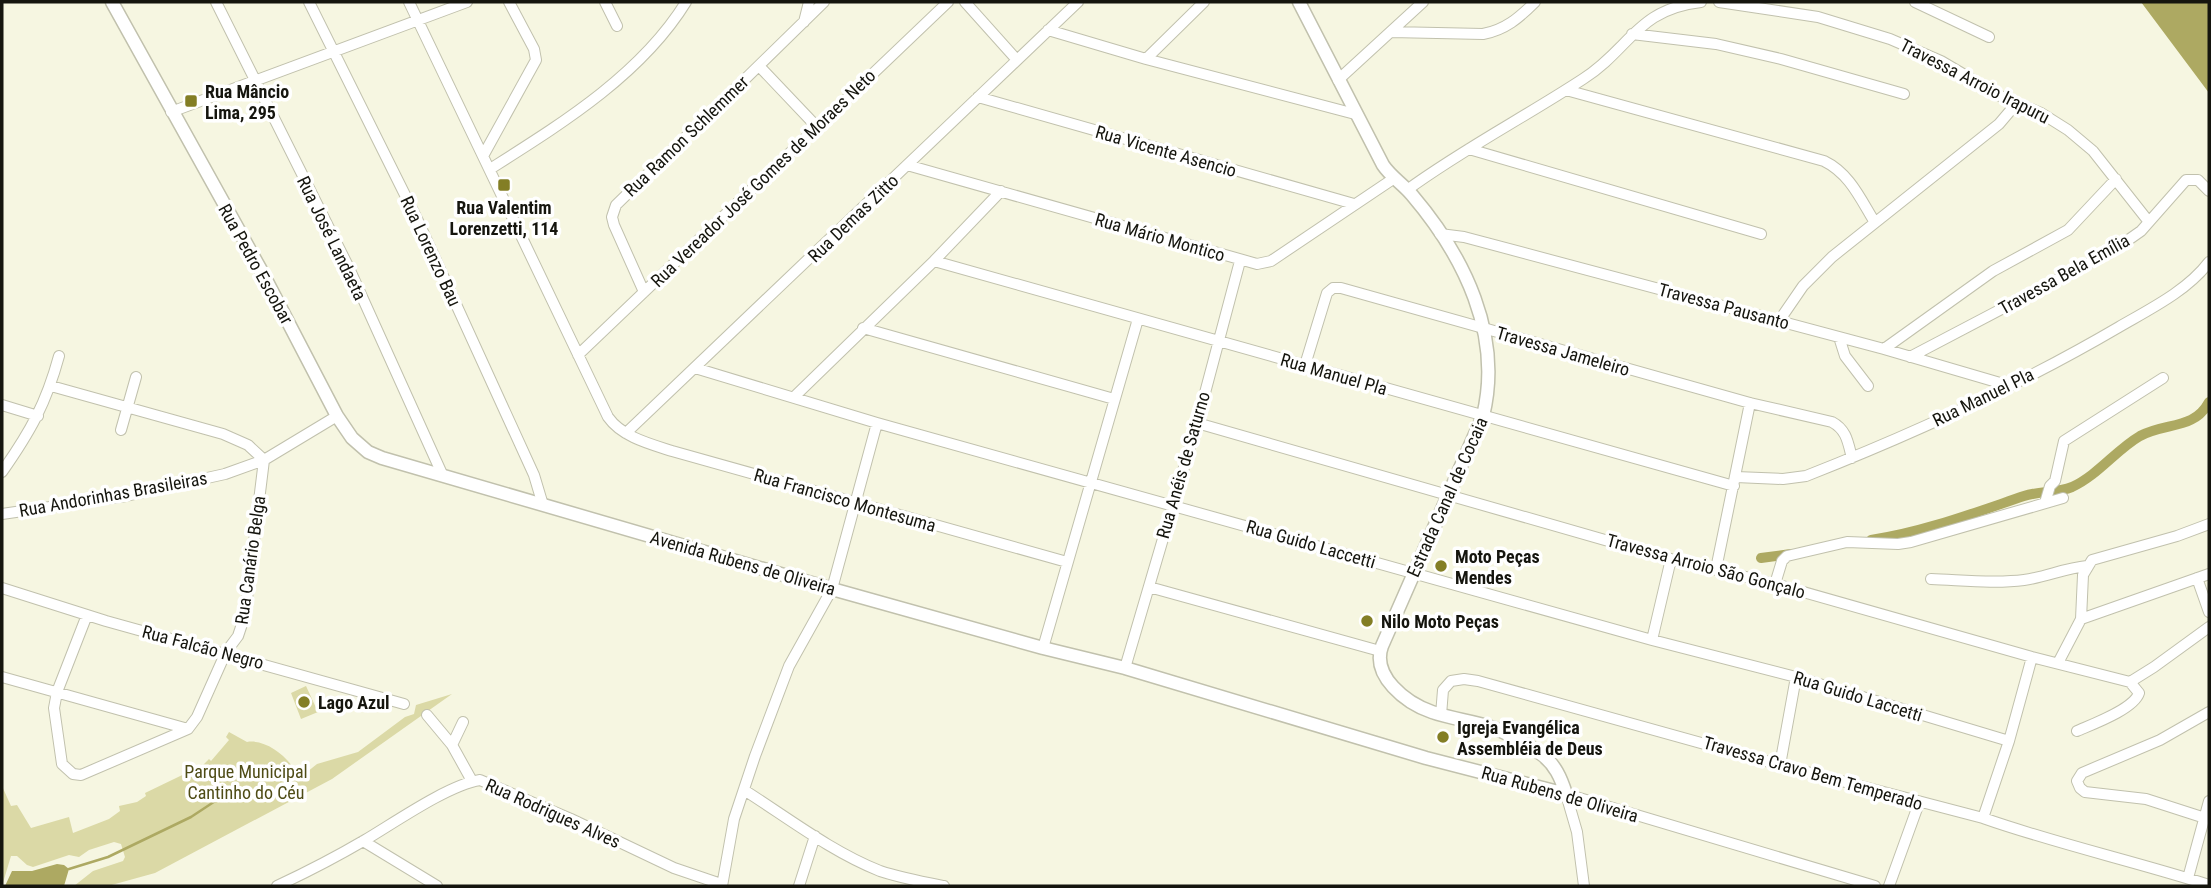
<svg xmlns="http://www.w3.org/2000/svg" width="2211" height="888" font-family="'Roboto Condensed',sans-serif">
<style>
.green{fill:#dbd9a6}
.water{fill:#ada962}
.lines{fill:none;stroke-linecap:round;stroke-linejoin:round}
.stream{stroke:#ada962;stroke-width:2.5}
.canal{stroke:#ada962;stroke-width:10}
.minor-casing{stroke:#c1c1ad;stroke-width:12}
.major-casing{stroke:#c1c1ad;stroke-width:15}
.minor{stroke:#fff;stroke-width:10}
.major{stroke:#fff;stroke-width:12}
.poi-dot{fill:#837e25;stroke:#fff;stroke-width:2.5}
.labels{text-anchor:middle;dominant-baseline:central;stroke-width:7;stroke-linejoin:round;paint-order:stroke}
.street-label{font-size:18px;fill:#15150e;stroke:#fff}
.poi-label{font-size:18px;font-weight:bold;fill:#15150e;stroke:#fff;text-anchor:start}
.park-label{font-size:18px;fill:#4f4c16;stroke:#fff}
</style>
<rect width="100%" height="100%" fill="#f6f6e1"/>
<path class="green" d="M 306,686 L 318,712 L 301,719 L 291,693 Z
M 452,694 L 332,779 L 155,873 L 108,886 L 74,886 L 93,871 L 123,861 L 125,857 L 121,844 L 114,842 L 89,850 L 79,857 L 69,855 L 33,867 L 27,865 L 17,856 L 11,856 L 2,886 L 2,786 L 11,806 L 17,805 L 31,828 L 69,817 L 73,833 L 109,819 L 120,811 L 119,806 L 137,802 L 146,796 L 145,793 L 203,765 L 209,759 L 211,761 L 229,740 L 226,737 L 229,732 L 247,742 C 264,739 285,754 294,769 L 307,772 L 317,764 L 358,752 L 405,717 L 414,714 L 416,705 Z"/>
<path class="water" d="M 2141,2 L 2209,2 L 2209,93 Z
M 57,864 L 64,865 L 69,869 L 64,886 L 5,886 L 12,871 L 32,871 Z"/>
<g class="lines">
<path class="stream" d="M 69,869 L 108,857 L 191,817 L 238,786"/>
<path class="canal" d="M 1871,540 C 1924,532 1974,513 2024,496 C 2039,491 2057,493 2072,487 C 2098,475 2116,450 2140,436 C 2166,422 2194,430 2209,402
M 1761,558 L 1791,554"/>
<defs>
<path id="minor" d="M 216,2 L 349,268 L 443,476
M 309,2 L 418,221 L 534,475 L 543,505
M 409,2 L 608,417 C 622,437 650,444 672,451 L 1067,562
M 605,2 L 617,26
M 965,2 L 1017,60
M 1719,2 L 1818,17 L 1890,39 L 1941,61 L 2002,97 L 2041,113 L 2068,130 L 2093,151 L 2149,222
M 1915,2 L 1989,37
M 804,22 L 809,2
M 1048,30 L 1146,59 L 1355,114
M 1391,32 L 1483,34 C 1505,30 1519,18 1535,2
M 1632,34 L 1716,44 L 1781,59 L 1904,94
M 1146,59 L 1204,2
M 759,66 L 817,127
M 1338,80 L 1423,2
M 1566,90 L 1824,161 C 1849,173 1860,198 1874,221
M 978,97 L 1354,204
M 171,112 L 467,2
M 1469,149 L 1761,234
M 483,156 L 536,60 L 534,49 L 509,2
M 907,165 L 1257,264 L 1271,261 L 1393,179
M 490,169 C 561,124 641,75 686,2
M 1407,190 C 1463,149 1525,117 1583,79 C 1630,49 1637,9 1701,2
M 1440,234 L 1464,237 L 1884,349 L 2007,385
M 934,261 L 1734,486
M 644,292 L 614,225 L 612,217 L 616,205 L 824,2
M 1779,321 L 1803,286 L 1832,257 L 1999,124 L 2016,104
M 863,328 L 1114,399
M 1839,337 L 1845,356 L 1868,386
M 1884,349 L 1993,271 L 2068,230 L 2116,179
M 578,355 L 948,2
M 1910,357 L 2114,250 L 2141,231 L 2186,180 L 2198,180 L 2209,191
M 1305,365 L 1327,293 L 1333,288 L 1341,288 L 1750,403 L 1832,422 C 1847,430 1848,443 1852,458
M 695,368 L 877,423 L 1652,640 L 1796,677 L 2009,741
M 51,386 L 223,434 L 248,445 L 264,460
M 794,397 L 934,261 L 1001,191
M 2,405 L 38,416
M 1197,423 L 1671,559 L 1775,584 L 2032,657 L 2130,682 L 2139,693 C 2134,709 2093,724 2077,731
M 121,430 L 136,377
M 626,433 L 1078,2
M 2,472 C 30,432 46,404 59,356
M 1736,477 L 1783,479 L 1806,476 C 1913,434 2020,385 2119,327 C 2150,309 2187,291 2209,262
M 2045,503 L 2050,486 L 2055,481 L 2064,441 L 2163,378
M 2,514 L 126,496 L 225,474 L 264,460 L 337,416
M 1716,569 L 1750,403
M 2197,578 L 2209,612
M 1931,579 C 1961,580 1994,584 2024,580 C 2046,577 2065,568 2087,566
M 1775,584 L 1782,561 L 1787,556 L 1847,542 L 1898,544 L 1911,542 L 2063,498
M 1149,587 L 1380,651
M 2,588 L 106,621 L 404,704
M 87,615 L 57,692 L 54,708 L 62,764 L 73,774 L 81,775 L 188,729 L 197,717 L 226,652 L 238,636 L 245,615 L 264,460
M 2081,619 L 2209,574
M 1652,640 L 1671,559
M 1043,648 L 1138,319
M 2058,663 L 2081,619 L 2083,575 L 2092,560 L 2177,536 L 2209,524
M 1125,668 L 1197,423 L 1240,261
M 2,677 L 188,729
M 2130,682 L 2154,667 L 2209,627
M 427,715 L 452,745 L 472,781
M 1441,715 L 1443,690 L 1451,681 L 1464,679 L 1478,681 L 1780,765 L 1983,818 C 2057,844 2134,861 2209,885
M 452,745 L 463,722
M 1780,765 L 1796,677
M 744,790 C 788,818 832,852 880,871 C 901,878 923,882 944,886
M 1566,794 L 1875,886
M 1566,794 L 1577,832 L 1584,886
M 1983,818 L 2009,741 L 2032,657
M 2205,818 L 2146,799 L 2085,792 L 2080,788 L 2077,781 L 2082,773 L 2160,740 L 2209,712
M 363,841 L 437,886
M 2188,878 L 2209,801
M 277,886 C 307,872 336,857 365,840 C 394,823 448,785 480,780 L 571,819 L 674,868 L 721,884
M 722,886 L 734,819 L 755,756 L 789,666 L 832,589 L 877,423
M 799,886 L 815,836
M 1889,886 L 1919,803"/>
<path id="major" d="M 112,2 L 262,272 L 337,416 L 352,438 L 368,452 L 382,458 L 832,589 L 1043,648 L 1125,668 L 1426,758 L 1566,794
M 1299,2 L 1383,165 C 1391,177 1403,184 1412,195 C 1464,256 1503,335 1483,416 L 1382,646 C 1371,676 1406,703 1432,712 C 1452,719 1474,721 1494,728 C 1510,735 1527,743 1541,754 C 1555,764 1561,778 1566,794"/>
</defs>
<use href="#minor" class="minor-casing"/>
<use href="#major" class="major-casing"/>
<use href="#minor" class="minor"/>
<use href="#major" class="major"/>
</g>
<g class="poi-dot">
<rect x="184" y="94" width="14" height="14" rx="3.5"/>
<rect x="497" y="178" width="14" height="14" rx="3.5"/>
<circle cx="1441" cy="566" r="7"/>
<circle cx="1367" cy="621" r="7"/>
<circle cx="304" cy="702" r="7"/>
<circle cx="1443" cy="737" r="7"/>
</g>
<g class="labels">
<g class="street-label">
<text transform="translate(1975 81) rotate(27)">Travessa Arroio Irapuru</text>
<text transform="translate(686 136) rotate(-44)">Rua Ramon Schlemmer</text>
<text transform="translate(1166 151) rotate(16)">Rua Vicente Asencio</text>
<text transform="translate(763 178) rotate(-44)">Rua Vereador José Gomes de Moraes Neto</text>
<text transform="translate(853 218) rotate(-44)">Rua Demas Zitto</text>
<text transform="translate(1160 237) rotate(16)">Rua Mário Montico</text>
<text transform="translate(332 238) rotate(64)">Rua José Landaeta</text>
<text transform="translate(431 251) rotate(65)">Rua Lorenzo Bau</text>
<text transform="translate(256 264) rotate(61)">Rua Pedro Escobar</text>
<text transform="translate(2064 274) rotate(-29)">Travessa Bela Emília</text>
<text transform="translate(1724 306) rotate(15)">Travessa Pausanto</text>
<text transform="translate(1563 351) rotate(16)">Travessa Jameleiro</text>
<text transform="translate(1334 374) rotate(16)">Rua Manuel Pla</text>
<text transform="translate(1983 397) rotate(-26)">Rua Manuel Pla</text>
<text transform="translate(1183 465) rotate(-74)">Rua Anéis de Saturno</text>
<text transform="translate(113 494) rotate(-10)">Rua Andorinhas Brasileiras</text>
<text transform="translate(1447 497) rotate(-66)">Estrada Canal de Cocaia</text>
<text transform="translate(845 500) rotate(16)">Rua Francisco Montesuma</text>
<text transform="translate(1311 544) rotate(16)">Rua Guido Laccetti</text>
<text transform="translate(250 560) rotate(-82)">Rua Canário Belga</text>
<text transform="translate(743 563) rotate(16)">Avenida Rubens de Oliveira</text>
<text transform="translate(1706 566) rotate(15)">Travessa Arroio São Gonçalo</text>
<text transform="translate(203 647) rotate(15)">Rua Falcão Negro</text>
<text transform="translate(1858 696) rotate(17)">Rua Guido Laccetti</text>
<text transform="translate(1813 773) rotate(16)">Travessa Cravo Bem Temperado</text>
<text transform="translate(1560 794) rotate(16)">Rua Rubens de Oliveira</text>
<text transform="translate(553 813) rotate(24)">Rua Rodrigues Alves</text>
</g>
<g class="poi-label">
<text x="205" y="91">Rua Mâncio<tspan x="205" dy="21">Lima, 295</tspan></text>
<text x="504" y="207" text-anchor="middle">Rua Valentim<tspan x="504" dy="21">Lorenzetti, 114</tspan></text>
<text x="1455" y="556">Moto Peças<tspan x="1455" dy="21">Mendes</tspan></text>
<text x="1381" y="621">Nilo Moto Peças</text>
<text x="318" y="702">Lago Azul</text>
<text x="1457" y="727">Igreja Evangélica<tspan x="1457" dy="21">Assembléia de Deus</tspan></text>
</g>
<g class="park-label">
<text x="246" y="771">Parque Municipal<tspan x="246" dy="21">Cantinho do Céu</tspan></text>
</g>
</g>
<rect width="2211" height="888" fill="none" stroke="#15150e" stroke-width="7"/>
</svg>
